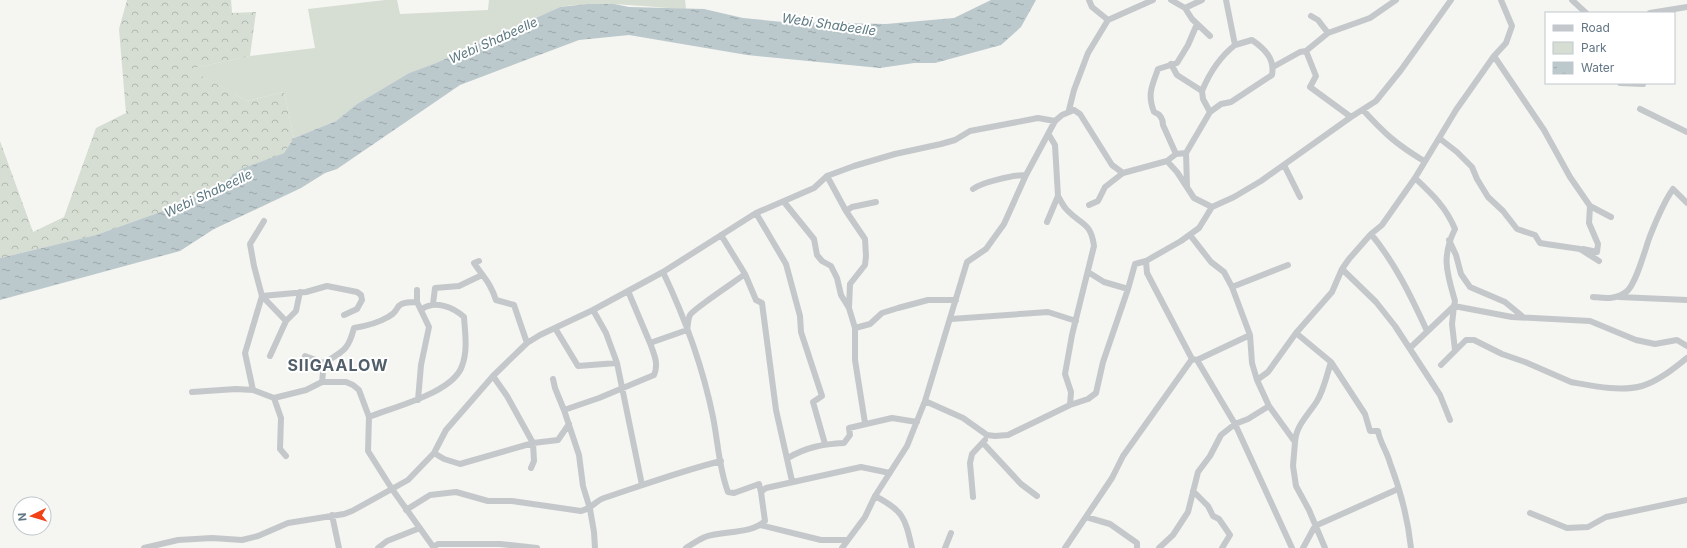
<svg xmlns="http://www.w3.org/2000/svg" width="1687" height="548" font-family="Inter,sans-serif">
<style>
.green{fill:#d6ddd2}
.forest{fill:url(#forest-crowns)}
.water{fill:url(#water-ripples)}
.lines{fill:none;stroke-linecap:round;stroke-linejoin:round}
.street{stroke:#c4c8cb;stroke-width:6}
.labels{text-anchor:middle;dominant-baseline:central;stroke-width:4;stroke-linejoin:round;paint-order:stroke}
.water-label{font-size:13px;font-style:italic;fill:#5d7982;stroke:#fff}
.district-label{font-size:16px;font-weight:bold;letter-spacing:1px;fill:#505f69;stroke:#fff}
</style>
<defs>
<pattern id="forest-crowns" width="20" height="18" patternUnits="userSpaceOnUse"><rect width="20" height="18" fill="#d6ddd2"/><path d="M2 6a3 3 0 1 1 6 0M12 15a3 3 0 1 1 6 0" fill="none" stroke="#b1b8b0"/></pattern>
<pattern id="water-ripples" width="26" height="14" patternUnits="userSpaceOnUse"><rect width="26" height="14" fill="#bbc8cc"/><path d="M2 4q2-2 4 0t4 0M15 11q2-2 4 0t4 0" fill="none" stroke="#9ba7ab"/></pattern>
</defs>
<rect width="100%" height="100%" fill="#f5f5f1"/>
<path class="green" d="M 385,0 L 397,0 L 400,14 L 488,10 L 489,0 L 685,0 L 686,9 C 645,7 600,0 560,7 L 436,63 L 409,73 L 357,104 L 336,121 L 294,138 L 284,92 L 247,101 L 188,69 L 250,56 L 315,48 L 308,9 Z"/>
<path class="forest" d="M 127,0 L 231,0 L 232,13 L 256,12 L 250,56 L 189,69 L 247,101 L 284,92 L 294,138 L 284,153 L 242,169 L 224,182 L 177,206 L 96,235 L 0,258 L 0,141 L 33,232 L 64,217 L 96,128 L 126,113 L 119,29 Z"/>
<path class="water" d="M 991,0 L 1036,0 L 1021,27 L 1001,45 L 935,63 L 914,63 L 880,68 L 747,55 L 629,35 L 579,40 L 460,85 L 337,169 L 325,173 L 301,188 L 214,229 L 180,251 L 0,300 L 0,258 L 96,235 L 177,206 L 224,182 L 241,169 L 284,153 L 294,138 L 336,121 L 357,104 L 409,73 L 436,63 L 560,7 L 587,4 L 614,4 L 629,7 L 704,9 L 743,18 L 783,22 L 886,24 L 954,18 Z"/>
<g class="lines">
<path class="street" d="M 1089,0 L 1092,7 L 1108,20
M 1171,0 L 1185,8 L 1192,19 L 1210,36
M 1501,0 L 1512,26 L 1506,43 L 1494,56 L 1544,130 L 1570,177 L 1590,206 L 1611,217
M 1572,0 L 1586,13
M 1185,8 L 1202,0
M 1650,13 L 1687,7
M 1311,16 L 1318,20 L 1328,33
M 1306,51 L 1316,76 L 1310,87 L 1351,117
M 1171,64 L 1177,75 L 1202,91 L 1203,99 L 1210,112
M 1273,67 L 1300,52 L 1306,51 L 1328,33 L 1370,18 L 1396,0
M 1620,83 L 1643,84
M 1202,91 C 1209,74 1221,56 1235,45
M 1640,109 L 1687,132
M 1074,110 L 1069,110 L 1074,90 L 1088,53 L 1108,20 L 1153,0
M 1363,110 C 1385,134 1396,144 1424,161
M 1439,138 L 1457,152 L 1472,167 L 1477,179 L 1488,197 L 1503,211 L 1517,229 L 1535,235 L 1540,243 L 1546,244 L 1580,249 L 1599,261
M 1186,153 L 1187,186
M 1176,154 L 1163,125 C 1163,119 1160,114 1154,112 C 1147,94 1152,86 1158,69 L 1177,63 L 1188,45 L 1197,24
M 1167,161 L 1176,154 L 1186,153 L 1210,112 L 1221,104 L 1231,102 L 1272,75 C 1275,59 1265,49 1252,40 L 1235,45 L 1226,0
M 1284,165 L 1300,197
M 827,176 L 846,211
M 973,189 C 982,182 1014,175 1026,175
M 1058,196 C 1061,201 1063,206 1067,210 C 1081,225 1091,222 1094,246 L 1072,335 L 1065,374 L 1071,392 L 1070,405
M 784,202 L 814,239 L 817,255 L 822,261 L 831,266 L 837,278 L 841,295 L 849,308 L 855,328 L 855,360 L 865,423
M 1089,205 L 1098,201 L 1105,187 L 1123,173
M 756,213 L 786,264 L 800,316 L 801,332 L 822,396 L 813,402 L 825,444
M 1047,222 L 1058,196 L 1055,145 L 1049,135
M 1371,234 C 1395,263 1411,296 1427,331
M 721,235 L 745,274 L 756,300 L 762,303 L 776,410 L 792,481
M 1190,235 L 1211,262 L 1224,272 L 1232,287 L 1250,335 L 1252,363 L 1257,380 L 1268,372 L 1296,333 L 1332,292 L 1342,269 L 1349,259 L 1371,234 L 1382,225 L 1415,178 L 1456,110 L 1494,56
M 1449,240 L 1456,255 L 1461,274 L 1470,287 L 1505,302 L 1522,316
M 1583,249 L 1597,252 L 1598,244 L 1589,223 L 1590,206
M 479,261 L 474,263 C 484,278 490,282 496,300 L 514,305 L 527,343
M 1342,269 L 1376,302 L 1395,326 L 1440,395 L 1450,420
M 663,272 C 685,318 703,368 713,417 C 718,442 719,469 728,492 L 734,493 L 759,484 L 761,492
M 1088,272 L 1104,282 L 1128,289
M 1232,287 L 1288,265
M 417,290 L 417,302 L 429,327 L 421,365 L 418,400
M 628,291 L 650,343
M 262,296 L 306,292 L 327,286 L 357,292 L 361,295 L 362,300 L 357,309 L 344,315
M 262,296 L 286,321
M 1593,297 C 1605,298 1615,300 1626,292 C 1636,285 1645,249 1650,236 C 1656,221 1663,203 1673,189 L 1687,203
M 1619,297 L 1687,300
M 433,304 L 435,288 L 459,286 L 482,275
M 849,308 L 850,284 L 865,265 L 866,256 L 865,239 L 846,211 L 852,207 L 876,202
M 593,310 L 606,333 L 617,363 L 642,485
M 951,319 L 1048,312 L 1076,321
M 555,328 L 578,366 L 617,363
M 855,328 L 870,324 L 882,313 L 898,308 L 928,300 L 956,300
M 1296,333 L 1331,362 L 1365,414 L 1370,431 L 1378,431 C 1380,443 1387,451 1390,463 C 1400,489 1408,520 1411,548
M 1410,348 L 1454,306 L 1455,301 C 1447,273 1441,257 1455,229 C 1446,207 1432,194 1415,178
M 1455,350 L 1452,324 L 1454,306 L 1512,317 L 1590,321 L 1636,340 L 1655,344 L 1677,340 L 1687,346
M 270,356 L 286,321 L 296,311 L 300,292
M 305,356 L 324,363
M 1192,359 L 1197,360 L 1235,424 L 1292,548
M 1197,360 L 1250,335
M 324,363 C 343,351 348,351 354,328 C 366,326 378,323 388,317 C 403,310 390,302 417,302
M 1441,365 L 1466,340 L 1474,340 L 1502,354 L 1525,362 L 1571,382
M 493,376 L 507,396 L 533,443 L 534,461 L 531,468
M 553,379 L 555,388 L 564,410 L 579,455 L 583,486 L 590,509 L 594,532 L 595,548
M 1257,380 L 1269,406 L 1295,442 L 1293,466 L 1296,486 L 1309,510 L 1325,548
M 322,382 L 324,363
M 1571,382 C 1593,386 1620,392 1642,386 C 1659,381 1674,368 1687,358
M 253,390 L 245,353 L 262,296 L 254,266 L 250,244 L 264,221
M 192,392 L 236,389 L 253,390 L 274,398 L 306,390 L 322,382 L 346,382 L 353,385 L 359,390 L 369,417 L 368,451 L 392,489 L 434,548
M 274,398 L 281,418 L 280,449 L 286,456
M 925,401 L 963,418 L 987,435 L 995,436 L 1008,435 L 1070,405 L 1088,399 L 1096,393 L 1103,362 L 1128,289 L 1135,264 L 1146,261
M 564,410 L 599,398 L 654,375 C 659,364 654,354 650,343 L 687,330 C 688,325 688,319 690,315 C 693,309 736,281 745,274
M 369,417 C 393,407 453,393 462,366 C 468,350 465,333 464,317 C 453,307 435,300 422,309
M 1295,442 C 1296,425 1309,414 1317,401 C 1324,390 1327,374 1331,362
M 983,443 L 1021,484 L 1037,496
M 434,453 L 444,459 L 460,464 L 533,443 L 558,440 L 569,424
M 788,458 C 806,447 824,444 844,443 L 850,435 L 849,428 L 892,418 L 917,422
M 1193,491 L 1208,506 L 1213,516 L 1219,519 L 1230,535 L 1222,548
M 875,496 C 904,511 905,518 912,548
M 973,497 L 970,463 L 972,454 L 985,440
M 406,510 L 430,495 L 456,492 L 488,501 L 512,501 L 581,511 C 593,508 595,501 604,498 C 643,485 681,471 721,461
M 1530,513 L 1567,528 L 1588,527 L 1606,517 L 1687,500
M 332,515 L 339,548
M 1086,517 L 1110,524 L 1137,543 L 1137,548
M 760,525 L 821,540 L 847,540
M 433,547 L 438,544 L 500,544 L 537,548
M 144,548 L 178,540 L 212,538 L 242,540 L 258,536 L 288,523 L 344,514 L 352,511 L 408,480 L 434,453 L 446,430 L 493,376 L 527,343 L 540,335 L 593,310 L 663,272 L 756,213 L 814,188 L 827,176 L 854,166 L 895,154 L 941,144 L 955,140 L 970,131 L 1038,118 L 1055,121 L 1062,115 L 1074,110 L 1080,114 L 1112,165 L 1123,173 L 1167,161 L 1177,172 L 1194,198 L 1212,207
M 378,548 L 387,541 L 420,528
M 686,548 C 692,544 698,540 705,537 C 723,530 750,535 765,521 L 761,492 L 766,488 L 861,467 L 890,473
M 842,548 L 865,517 L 875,496 L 907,446 L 925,401 L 967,262 L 986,249 L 1004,224 L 1026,175 L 1055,121
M 945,548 L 951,533
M 1065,548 L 1112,478 L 1123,456 L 1192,359 L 1147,273 L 1146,261 L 1181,241 L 1199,228 L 1212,207 L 1234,197 L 1261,181 L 1351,117 L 1376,101 L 1401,70 L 1451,0
M 1159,548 L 1173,535 L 1188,512 L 1198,472 L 1210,456 L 1221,435 L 1235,424 L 1248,419 L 1269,406
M 1303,548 L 1315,526 L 1398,489"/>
</g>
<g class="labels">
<g class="water-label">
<text transform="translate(829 24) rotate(8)">Webi Shabeelle</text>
<text transform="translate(493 40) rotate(-24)">Webi Shabeelle</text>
<text transform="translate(208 193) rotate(-25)">Webi Shabeelle</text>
</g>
<g class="district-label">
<text x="338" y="365">SIIGAALOW</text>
</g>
</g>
<rect x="1545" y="12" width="130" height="72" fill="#ffffff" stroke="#c0c8ce"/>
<rect x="1553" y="25" width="20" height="6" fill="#c4c8cb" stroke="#c0c8ce"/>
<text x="1581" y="32" font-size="12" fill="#627685">Road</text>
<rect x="1553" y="42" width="20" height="12" fill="#d6ddd2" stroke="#c0c8ce"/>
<text x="1581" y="52" font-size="12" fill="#627685">Park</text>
<rect x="1553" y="62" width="20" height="12" fill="url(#water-ripples)" stroke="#c0c8ce"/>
<text x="1581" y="72" font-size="12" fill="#627685">Water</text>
<g transform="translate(32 516) rotate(265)"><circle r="19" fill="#ffffff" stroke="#c0c8ce"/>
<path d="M0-3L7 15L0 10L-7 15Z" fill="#f14115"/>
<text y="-6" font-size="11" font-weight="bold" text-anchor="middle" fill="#627685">N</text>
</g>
</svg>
